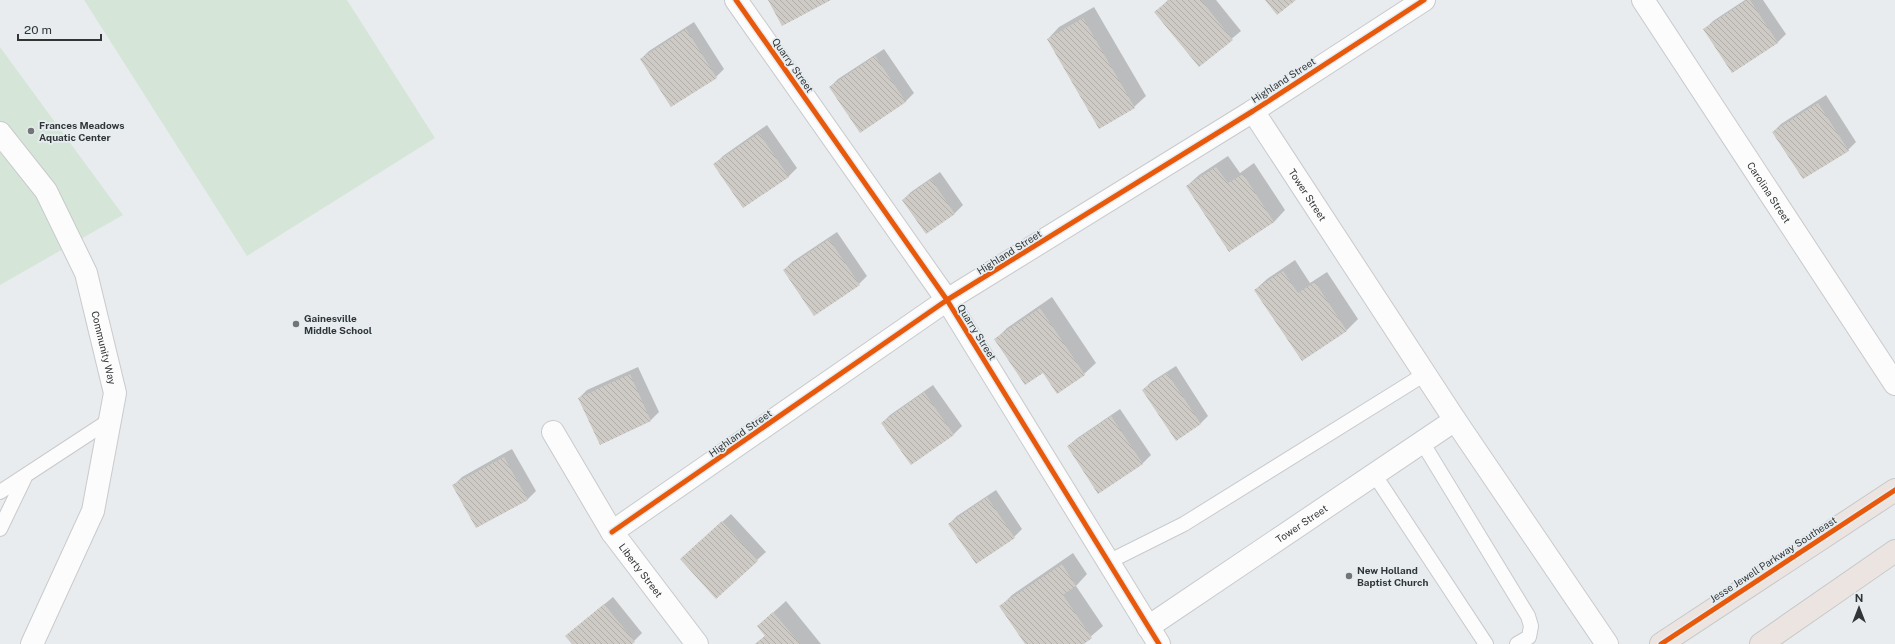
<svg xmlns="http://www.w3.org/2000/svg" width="1895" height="644" font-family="'Public Sans',sans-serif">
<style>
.garden{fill:#d5e6d9}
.shadow{fill:#0003}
.building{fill:url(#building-back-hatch)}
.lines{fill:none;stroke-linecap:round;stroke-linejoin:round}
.service-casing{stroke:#c8cacc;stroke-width:16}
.minor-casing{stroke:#c8cacc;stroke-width:24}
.tertiary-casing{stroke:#c8cacc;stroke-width:24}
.primary-casing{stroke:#c6c8c9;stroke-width:24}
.service{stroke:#fcfcfc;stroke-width:14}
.minor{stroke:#fcfcfc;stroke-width:22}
.tertiary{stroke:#fcfcfc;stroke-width:22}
.primary{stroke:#ebe4e1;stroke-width:22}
.cycleway-casing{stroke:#e6edf1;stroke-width:8}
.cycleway{stroke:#e8590c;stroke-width:5}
.poi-dot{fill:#727576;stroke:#e6edf1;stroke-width:1.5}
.labels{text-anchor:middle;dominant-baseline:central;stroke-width:3.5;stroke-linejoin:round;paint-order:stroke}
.street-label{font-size:10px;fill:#323536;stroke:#e6edf1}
.poi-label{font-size:10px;font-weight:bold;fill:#323536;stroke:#e6edf1;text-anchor:start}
</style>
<defs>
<pattern id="building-back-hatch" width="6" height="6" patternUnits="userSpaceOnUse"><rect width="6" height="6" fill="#cecac5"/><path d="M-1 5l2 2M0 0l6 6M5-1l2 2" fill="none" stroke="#b1aeaa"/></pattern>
</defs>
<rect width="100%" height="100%" fill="#e9ecee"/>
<path class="garden" d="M 84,0 L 347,0 L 435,138 L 247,256 Z
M 0,47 L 123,215 L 0,285 Z"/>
<path class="shadow" d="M 1168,0 L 1216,0 L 1241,31 L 1199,66 L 1156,12 Z
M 1745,0 L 1763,0 L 1786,34 L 1778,42 L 1733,72 L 1705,29 L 1713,21 Z
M 1094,7 L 1146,96 L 1134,107 L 1048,39 L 1059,27 Z
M 694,22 L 724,69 L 716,77 L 671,106 L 641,59 L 649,51 Z
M 884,49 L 914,93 L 906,101 L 860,131 L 830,87 L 838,79 Z
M 1826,95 L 1856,142 L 1848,150 L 1773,132 L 1781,124 Z
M 767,125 L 797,168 L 789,176 L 743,206 L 715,164 L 723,156 Z
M 1228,156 L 1240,173 L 1254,163 L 1285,210 L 1274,222 L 1229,251 L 1187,186 L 1199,175 Z
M 940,172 L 963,205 L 955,213 L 926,233 L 903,200 L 911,192 Z
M 837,232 L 867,276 L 859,284 L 784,270 L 792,262 Z
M 1295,260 L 1310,283 L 1327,272 L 1358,319 L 1347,330 L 1302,360 L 1255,290 L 1267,279 Z
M 1052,297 L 1096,363 L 1084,374 L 1043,372 L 996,339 L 1007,328 Z
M 1176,366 L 1208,416 L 1200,424 L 1143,390 L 1151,382 Z
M 638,367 L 659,412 L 651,420 L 600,443 L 579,398 L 587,390 Z
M 933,385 L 962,426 L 954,434 L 911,464 L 882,423 L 890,415 Z
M 1120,409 L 1151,455 L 1143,463 L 1099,492 L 1068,447 L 1076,439 Z
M 512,449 L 536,491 L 528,499 L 477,527 L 454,485 L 462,477 Z
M 996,490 L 1022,529 L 1014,537 L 949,524 L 957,516 Z
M 731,514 L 766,552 L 716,597 L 690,551 Z
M 1073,553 L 1087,574 L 1076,586 L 1103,626 L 1082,644 L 1027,644 L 1001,606 L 1012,595 Z
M 613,597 L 642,633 L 631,644 L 573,644 L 567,636 Z
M 786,601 L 821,644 L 755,644 L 766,635 L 758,626 Z"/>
<path class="building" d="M 768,0 L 831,0 L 782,26 Z
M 1169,0 L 1201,0 L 1233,40 L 1199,67 L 1154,12 Z
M 1265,0 L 1296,0 L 1277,15 Z
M 1747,0 L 1750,0 L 1778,43 L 1732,73 L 1703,29 Z
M 1083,18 L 1135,108 L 1099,129 L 1047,39 Z
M 686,29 L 717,78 L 671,107 L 640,59 Z
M 875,56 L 906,102 L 860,133 L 829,87 Z
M 1818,103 L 1849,151 L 1803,179 L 1772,132 Z
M 759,133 L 789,177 L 743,208 L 713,164 Z
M 1216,167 L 1228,183 L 1243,174 L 1274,222 L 1229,252 L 1186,186 Z
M 931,179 L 955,214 L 926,234 L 902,200 Z
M 829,239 L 860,285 L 814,316 L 783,270 Z
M 1283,271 L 1298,293 L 1315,282 L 1347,331 L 1302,361 L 1254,290 Z
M 1040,308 L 1085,375 L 1057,394 L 1043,373 L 1025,385 L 994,339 Z
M 1167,373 L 1201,424 L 1176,441 L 1142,390 Z
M 630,374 L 651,421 L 600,445 L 578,398 Z
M 924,392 L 954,435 L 911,465 L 881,423 Z
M 1111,416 L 1143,464 L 1098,494 L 1067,446 Z
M 504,457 L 528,500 L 476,528 L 452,485 Z
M 987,497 L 1015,538 L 976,564 L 948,524 Z
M 722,521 L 758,561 L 716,599 L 680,559 Z
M 1062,564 L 1076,586 L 1063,595 L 1092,638 L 1084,644 L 1025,644 L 999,606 Z
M 604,604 L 635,642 L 632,644 L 572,644 L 565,636 Z
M 773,612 L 800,644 L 756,644 L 765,636 L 757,626 Z"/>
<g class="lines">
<defs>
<path id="service" d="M 1422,442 L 1528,616 L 1531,626 L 1529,637 L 1517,644
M 1374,474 L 1486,644
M 0,492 L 110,420
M 0,529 L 26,475
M 1108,562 L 1184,524 L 1425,374"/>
<g id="minor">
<path id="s1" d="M 1643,0 L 1895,384"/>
<path id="s2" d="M 1253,111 L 1455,420 L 1607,644"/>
<path id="s3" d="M 0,133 L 46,191 L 86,273 L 115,393 L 93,511 L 32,644"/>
<path id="s4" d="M 553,432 L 612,532 L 697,644"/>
<path d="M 612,532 L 947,300 L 1253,111 L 1424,0"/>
<path id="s5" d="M 1148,627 L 1455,420"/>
</g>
<path id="tertiary" d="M 736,0 L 947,300 L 1159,644"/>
<path id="primary" d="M 1661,644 L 1895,490
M 1761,644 L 1895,551"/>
</defs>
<use href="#service" class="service-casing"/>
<use href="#minor" class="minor-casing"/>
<use href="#tertiary" class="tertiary-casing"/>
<use href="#primary" class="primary-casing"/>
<use href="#service" class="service"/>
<use href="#minor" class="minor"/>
<use href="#tertiary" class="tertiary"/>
<use href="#primary" class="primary"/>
<defs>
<path id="cycleway" d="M 736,0 L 947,300 L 1159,644
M 612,532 L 947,300 L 1253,111 L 1424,0
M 1661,644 L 1895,490"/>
</defs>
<use href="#cycleway" class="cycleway-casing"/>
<use href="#cycleway" class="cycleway"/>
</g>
<g class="poi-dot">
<circle cx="31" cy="131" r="4"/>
<circle cx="296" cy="324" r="4"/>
<circle cx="1349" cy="576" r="4"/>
</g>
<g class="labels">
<g class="street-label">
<text transform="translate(793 65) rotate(55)">Quarry Street</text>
<text transform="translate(1283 80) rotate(-33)">Highland Street</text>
<text stroke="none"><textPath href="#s1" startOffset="230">Carolina Street</textPath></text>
<text stroke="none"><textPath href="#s2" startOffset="100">Tower Street</textPath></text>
<text transform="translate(1009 252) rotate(-32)">Highland Street</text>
<text transform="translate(977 332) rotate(58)">Quarry Street</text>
<text stroke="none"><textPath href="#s3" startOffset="242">Community Way</textPath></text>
<text transform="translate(740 433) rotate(-35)">Highland Street</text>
<text stroke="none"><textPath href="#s5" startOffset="185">Tower Street</textPath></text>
<text transform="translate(1773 559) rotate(-33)">Jesse Jewell Parkway Southeast</text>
<text stroke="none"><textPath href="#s4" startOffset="164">Liberty Street</textPath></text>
</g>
<g class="poi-label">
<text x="39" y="125">Frances Meadows<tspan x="39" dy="12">Aquatic Center</tspan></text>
<text x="304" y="318">Gainesville<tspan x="304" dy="12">Middle School</tspan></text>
<text x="1357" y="570">New Holland<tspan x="1357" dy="12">Baptist Church</tspan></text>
</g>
</g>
<g transform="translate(1859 608)" stroke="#e6edf1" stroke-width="3" paint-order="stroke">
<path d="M0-3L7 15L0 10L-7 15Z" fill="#323536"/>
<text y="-6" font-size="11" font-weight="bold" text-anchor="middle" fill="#323536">N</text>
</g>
<path d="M18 34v6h83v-6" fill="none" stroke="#323536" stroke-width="2"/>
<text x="24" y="34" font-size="12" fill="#323536" stroke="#e6edf1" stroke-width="3" paint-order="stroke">20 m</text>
</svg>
